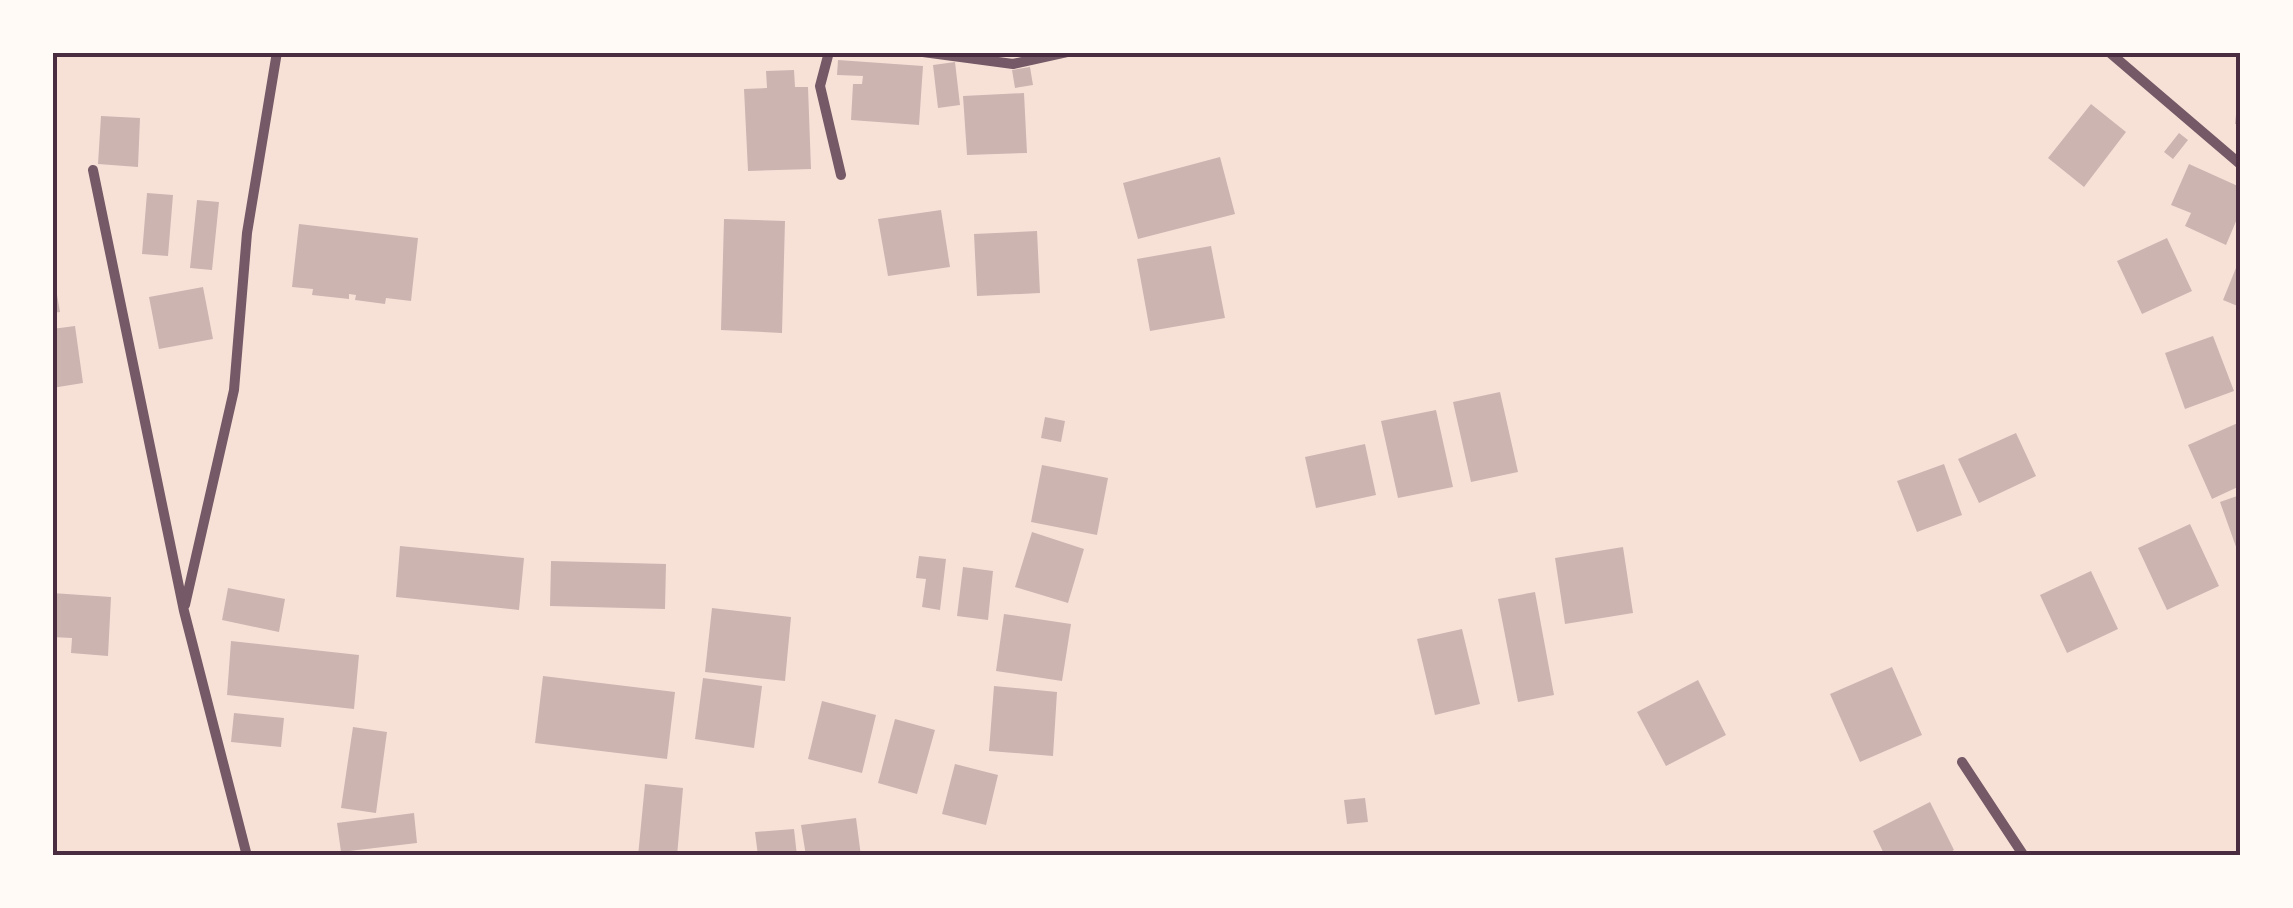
<svg xmlns="http://www.w3.org/2000/svg" width="2293" height="908" font-family="Raleway,sans-serif">
<style>
.building{fill:#ccb4b1}
.lines{fill:none;stroke-linecap:round;stroke-linejoin:round}
.minor{stroke:#755966;stroke-width:10}
.neatline{fill:none;stroke:#4a2c40;stroke-width:4}
</style>
<rect width="100%" height="100%" fill="#f7e1d7"/>
<path class="building" d="M 838,60 L 923,66 L 919,125 L 851,120 L 853,84 L 862,84 L 863,76 L 837,75 Z
M 955,62 L 960,105 L 938,108 L 933,65 Z
M 1030,67 L 1033,85 L 1015,88 L 1012,70 Z
M 794,70 L 795,87 L 808,87 L 811,169 L 748,171 L 744,89 L 767,88 L 766,71 Z
M 1024,93 L 1027,153 L 967,155 L 963,96 Z
M 2238,96 L 2240,96 L 2240,125 L 2235,124 Z
M 2091,104 L 2126,132 L 2084,187 L 2048,158 Z
M 101,116 L 140,118 L 138,167 L 98,164 Z
M 2179,133 L 2188,140 L 2173,159 L 2164,152 Z
M 1220,157 L 1235,214 L 1138,239 L 1123,183 Z
M 2189,164 L 2240,187 L 2240,212 L 2226,245 L 2185,226 L 2191,213 L 2171,205 Z
M 147,193 L 173,195 L 168,256 L 142,254 Z
M 197,200 L 219,202 L 212,270 L 190,268 Z
M 941,210 L 950,267 L 888,276 L 878,219 Z
M 724,219 L 785,221 L 782,333 L 721,330 Z
M 299,224 L 418,238 L 411,301 L 386,298 L 385,304 L 355,300 L 356,295 L 349,294 L 349,299 L 312,295 L 313,289 L 292,287 Z
M 1037,231 L 1040,293 L 977,296 L 974,234 Z
M 2167,238 L 2192,291 L 2142,314 L 2117,261 Z
M 1211,246 L 1225,318 L 1150,331 L 1137,259 Z
M 2240,258 L 2240,307 L 2223,300 Z
M 52,266 L 60,312 L 52,313 Z
M 203,287 L 213,339 L 159,349 L 149,297 Z
M 75,326 L 83,383 L 52,388 L 52,329 Z
M 2213,336 L 2234,391 L 2185,409 L 2165,353 Z
M 1500,392 L 1518,472 L 1471,482 L 1453,402 Z
M 1436,410 L 1453,487 L 1398,498 L 1381,421 Z
M 1045,417 L 1065,421 L 1061,442 L 1041,438 Z
M 2240,422 L 2240,486 L 2212,499 L 2188,445 Z
M 2016,433 L 2036,476 L 1979,503 L 1958,459 Z
M 1365,444 L 1376,495 L 1316,508 L 1305,457 Z
M 1944,464 L 1962,515 L 1917,532 L 1897,481 Z
M 1042,465 L 1108,478 L 1097,535 L 1031,522 Z
M 2240,495 L 2240,558 L 2220,502 Z
M 2190,524 L 2219,586 L 2167,610 L 2138,548 Z
M 1032,532 L 1084,549 L 1068,603 L 1015,587 Z
M 400,546 L 524,558 L 519,610 L 396,597 Z
M 1623,547 L 1633,613 L 1565,624 L 1555,558 Z
M 919,556 L 946,559 L 940,610 L 922,607 L 926,579 L 916,578 Z
M 551,561 L 666,564 L 665,609 L 550,606 Z
M 963,567 L 993,571 L 988,620 L 957,616 Z
M 2091,571 L 2118,629 L 2067,653 L 2040,595 Z
M 228,588 L 285,599 L 279,632 L 222,620 Z
M 1535,592 L 1554,695 L 1518,702 L 1498,599 Z
M 52,593 L 111,597 L 108,656 L 71,653 L 72,638 L 52,637 Z
M 712,608 L 791,617 L 785,681 L 705,672 Z
M 1004,614 L 1071,624 L 1062,681 L 996,671 Z
M 1462,629 L 1480,704 L 1435,715 L 1417,639 Z
M 231,641 L 359,655 L 354,709 L 227,695 Z
M 1892,667 L 1922,735 L 1860,762 L 1830,694 Z
M 543,676 L 675,692 L 667,759 L 535,743 Z
M 703,678 L 762,686 L 754,748 L 695,739 Z
M 1698,680 L 1726,735 L 1666,766 L 1637,712 Z
M 994,686 L 1057,692 L 1053,756 L 989,751 Z
M 822,701 L 876,715 L 862,773 L 808,759 Z
M 234,713 L 284,718 L 281,747 L 231,742 Z
M 895,719 L 935,730 L 917,794 L 878,783 Z
M 353,727 L 387,732 L 376,813 L 341,808 Z
M 955,764 L 998,775 L 986,825 L 942,814 Z
M 645,784 L 683,788 L 677,856 L 638,856 Z
M 1365,798 L 1368,822 L 1347,824 L 1344,800 Z
M 1930,802 L 1954,850 L 1944,856 L 1885,856 L 1873,831 Z
M 414,813 L 417,843 L 341,852 L 337,823 Z
M 856,818 L 861,856 L 806,856 L 801,825 Z
M 794,829 L 797,856 L 758,856 L 755,832 Z"/>
<g class="lines">
<path class="minor" d="M 829,52 L 820,86 L 841,175
M 923,52 L 1013,64 L 1067,52
M 2109,52 L 2240,164
M 93,170 L 184,611 L 247,856
M 185,605 L 234,390 L 247,233 L 277,52
M 1962,762 L 2024,856"/>
</g>
<rect width="2293" height="908" fill="none" stroke="#fffaf5" stroke-width="110"/>
<rect x="55" y="55" width="2183" height="798" class="neatline"/>
</svg>
